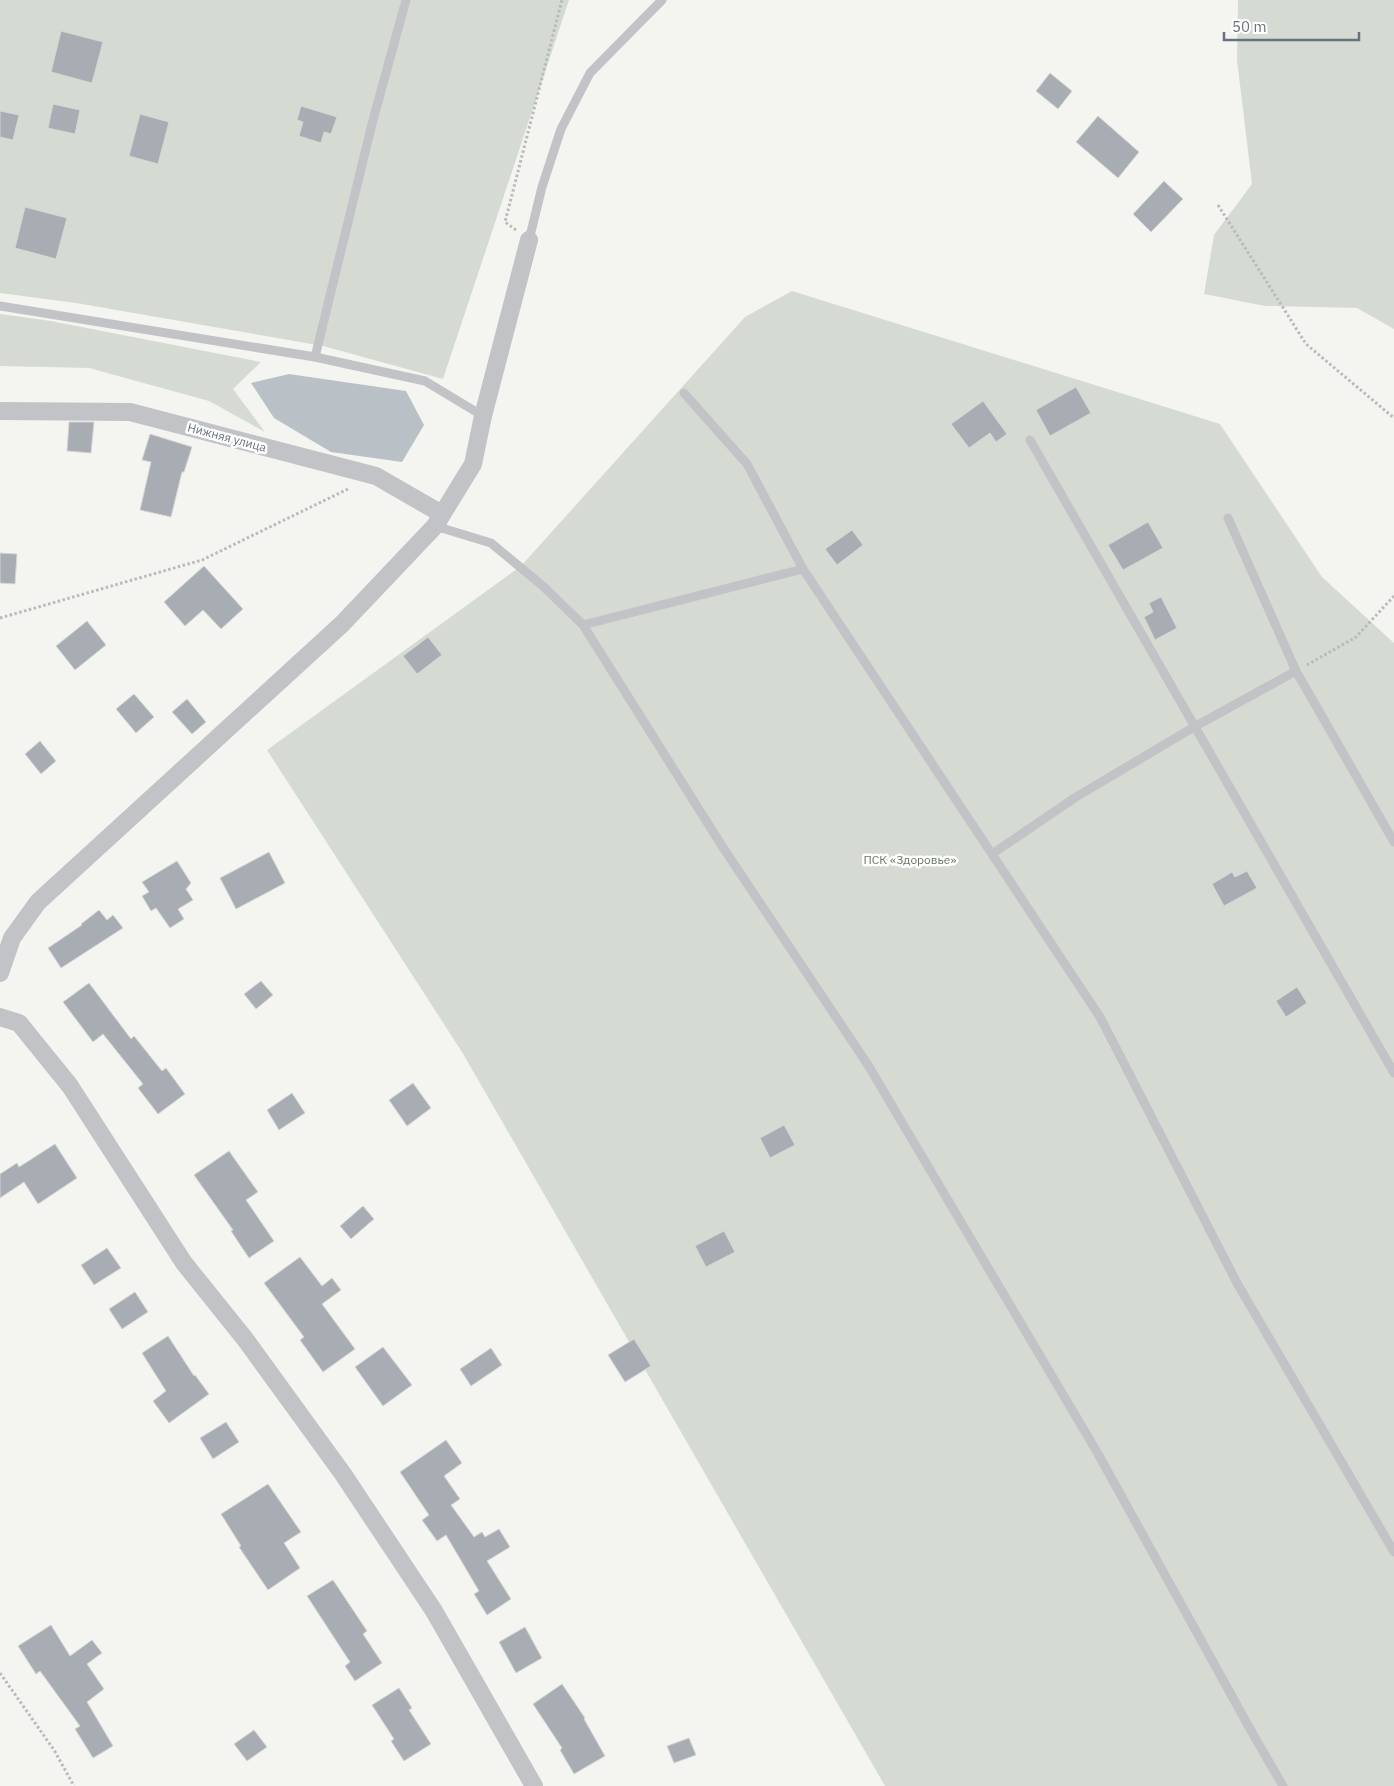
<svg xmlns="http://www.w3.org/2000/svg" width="1394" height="1786" font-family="'IBM Plex Sans',sans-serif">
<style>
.green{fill:#d5dbd3}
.water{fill:#b9c1c6}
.building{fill:#a7adb3;stroke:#d6d6d4}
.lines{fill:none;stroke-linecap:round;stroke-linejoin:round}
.path{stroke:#b8babc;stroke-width:3;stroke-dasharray:2.5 2.5;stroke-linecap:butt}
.lane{stroke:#c1c3c6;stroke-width:9}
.street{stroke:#c1c3c6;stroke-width:18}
.labels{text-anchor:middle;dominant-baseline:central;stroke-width:5;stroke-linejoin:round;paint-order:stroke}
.street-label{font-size:12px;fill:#67727f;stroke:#fff}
.park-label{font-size:12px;fill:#677765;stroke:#fff}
</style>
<rect width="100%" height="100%" fill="#f4f5f1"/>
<path class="green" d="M 0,0 L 569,0 L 443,379 L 323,346 L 76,303 L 0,293 Z
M 1238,0 L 1394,0 L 1394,329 L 1357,308 L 1265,306 L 1204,294 L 1214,235 L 1252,184 L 1237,60 Z
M 792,291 L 1220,424 L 1322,577 L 1394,643 L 1394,1786 L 885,1786 L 462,1052 L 267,750 L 521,566 L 745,317 Z
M 0,314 L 51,321 L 261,362 L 233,389 L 265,432 L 209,401 L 89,368 L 0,366 Z"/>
<path class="water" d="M 289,374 L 406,391 L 424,425 L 402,462 L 331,452 L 274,418 L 251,383 Z"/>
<path class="building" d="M 61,31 L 103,42 L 92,83 L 51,72 Z
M 1050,73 L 1072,91 L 1058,109 L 1036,91 Z
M 53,104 L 80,110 L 75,134 L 48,128 Z
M 301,106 L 337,117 L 331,134 L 324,132 L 321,143 L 299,136 L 303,122 L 297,120 Z
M 0,111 L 19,115 L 13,140 L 0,137 Z
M 140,114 L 169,122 L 158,164 L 129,156 Z
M 1098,116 L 1139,152 L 1118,178 L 1076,142 Z
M 1164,181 L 1183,199 L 1151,232 L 1133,214 Z
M 25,207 L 67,218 L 56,259 L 15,248 Z
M 1076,387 L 1091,413 L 1050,436 L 1036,410 Z
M 983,401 L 1007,434 L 996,442 L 990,433 L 969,448 L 951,424 Z
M 69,422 L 94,422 L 91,453 L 67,451 Z
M 150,434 L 192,447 L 184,472 L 182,472 L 171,517 L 140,510 L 151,462 L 142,460 Z
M 1148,522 L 1163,548 L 1123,570 L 1108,545 Z
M 852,530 L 863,545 L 837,565 L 825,549 Z
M 0,553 L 17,554 L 15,584 L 0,583 Z
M 204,566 L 243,609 L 221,629 L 203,610 L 185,626 L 164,602 Z
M 1161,597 L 1177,628 L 1155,640 L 1144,617 L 1153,612 L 1149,603 Z
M 87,621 L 106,645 L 75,670 L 56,646 Z
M 428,637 L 442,655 L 417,674 L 403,656 Z
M 134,694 L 154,717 L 136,733 L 116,709 Z
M 187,699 L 206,722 L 192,734 L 172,712 Z
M 40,741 L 56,761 L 41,774 L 25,754 Z
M 269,852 L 285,883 L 236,909 L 220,878 Z
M 177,861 L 191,883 L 186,889 L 193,900 L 178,909 L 184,919 L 170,928 L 156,908 L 151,911 L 142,896 L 149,892 L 142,882 Z
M 1247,871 L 1257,888 L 1224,906 L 1212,884 L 1232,872 L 1235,877 Z
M 99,910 L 107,920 L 113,915 L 123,928 L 61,968 L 48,948 L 82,925 L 81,924 Z
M 261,981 L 273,995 L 256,1009 L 244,994 Z
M 89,983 L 131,1039 L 134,1036 L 162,1071 L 166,1068 L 185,1094 L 158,1114 L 138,1088 L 143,1084 L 103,1034 L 93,1042 L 63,1002 Z
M 1297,987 L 1307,1003 L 1286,1017 L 1276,1001 Z
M 413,1083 L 431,1108 L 407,1126 L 389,1100 Z
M 292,1093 L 305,1113 L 279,1130 L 267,1110 Z
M 784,1125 L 795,1145 L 770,1158 L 760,1138 Z
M 55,1144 L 77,1178 L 38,1204 L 24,1182 L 0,1198 L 0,1174 L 17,1163 L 19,1167 Z
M 229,1151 L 258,1192 L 246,1200 L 274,1241 L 249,1258 L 231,1231 L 233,1230 L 194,1175 Z
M 363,1206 L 374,1219 L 351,1239 L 340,1226 Z
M 724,1231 L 735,1252 L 706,1267 L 695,1246 Z
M 107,1248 L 121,1268 L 94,1285 L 81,1265 Z
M 300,1257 L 322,1286 L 332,1278 L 341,1290 L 322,1304 L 355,1349 L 323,1372 L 300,1340 L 304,1337 L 264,1283 Z
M 135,1292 L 148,1312 L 122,1329 L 109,1309 Z
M 168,1336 L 194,1376 L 195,1375 L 209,1394 L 169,1423 L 153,1401 L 166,1391 L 142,1353 Z
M 634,1339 L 651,1366 L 625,1382 L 608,1355 Z
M 383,1347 L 412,1385 L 383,1406 L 355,1367 Z
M 491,1348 L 502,1365 L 471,1386 L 460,1369 Z
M 226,1422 L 239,1442 L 213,1459 L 200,1438 Z
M 446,1440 L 462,1463 L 444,1476 L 460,1499 L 451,1505 L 474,1537 L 482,1532 L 485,1537 L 499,1529 L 510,1547 L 487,1561 L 511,1599 L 487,1615 L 474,1594 L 479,1591 L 446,1535 L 437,1541 L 422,1520 L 429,1515 L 400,1472 Z
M 268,1484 L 301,1532 L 284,1543 L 300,1568 L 268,1590 L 239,1547 L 241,1546 L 221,1514 Z
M 333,1580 L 367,1631 L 363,1634 L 382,1663 L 355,1681 L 345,1666 L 350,1662 L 307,1596 Z
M 51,1625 L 70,1656 L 92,1640 L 102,1653 L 87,1664 L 104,1689 L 87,1702 L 113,1746 L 93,1758 L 75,1729 L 80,1726 L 40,1671 L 36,1674 L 18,1646 Z
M 525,1627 L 542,1658 L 516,1673 L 499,1642 Z
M 562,1684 L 585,1718 L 584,1719 L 605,1756 L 574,1774 L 560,1750 L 562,1748 L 533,1704 Z
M 399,1688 L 412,1708 L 409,1710 L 431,1744 L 404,1761 L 391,1741 L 394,1739 L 372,1705 Z
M 254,1730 L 267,1747 L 247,1761 L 234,1744 Z
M 689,1738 L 696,1755 L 674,1763 L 667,1746 Z"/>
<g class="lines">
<path class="path" d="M 1218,205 L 1306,344 L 1394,418
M 516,230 L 505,222 L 562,0
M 0,618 L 202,560 L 350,488
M 1307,665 L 1356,637 L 1394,596
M 0,1673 L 54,1750 L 74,1786"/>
<path class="lane" d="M 529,240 L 542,187 L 561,129 L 590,73 L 662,0
M 0,306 L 315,357 L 425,381 L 483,416
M 315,357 L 373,120 L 406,0
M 684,393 L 747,464 L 803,569
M 1030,440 L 1394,1073
M 1228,518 L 1296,671 L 1394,842
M 435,526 L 491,543 L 544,587 L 583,625 L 722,846 L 868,1065 L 1097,1452 L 1254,1736 L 1283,1786
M 583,625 L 803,569 L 1100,1017 L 1237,1283 L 1394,1552
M 992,854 L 1076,797 L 1194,727 L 1296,671"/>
<path class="street" d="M 0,411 L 130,412 L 376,476 L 442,514
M 0,973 L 12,938 L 38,902 L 342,624 L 435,526 L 473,464 L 483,416 L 529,240
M 0,1017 L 19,1023 L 70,1086 L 184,1263 L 245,1339 L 343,1474 L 434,1611 L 534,1786"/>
</g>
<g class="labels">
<g class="street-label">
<text transform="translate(227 437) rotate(15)">Нижняя улица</text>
</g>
<g class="park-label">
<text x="910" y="859">ПСК «Здоровье»</text>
</g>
</g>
<path d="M1224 32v8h135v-8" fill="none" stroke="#67727f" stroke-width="2.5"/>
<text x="1232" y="32" font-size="15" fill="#67727f" stroke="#ffffff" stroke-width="4" paint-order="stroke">50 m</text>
</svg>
